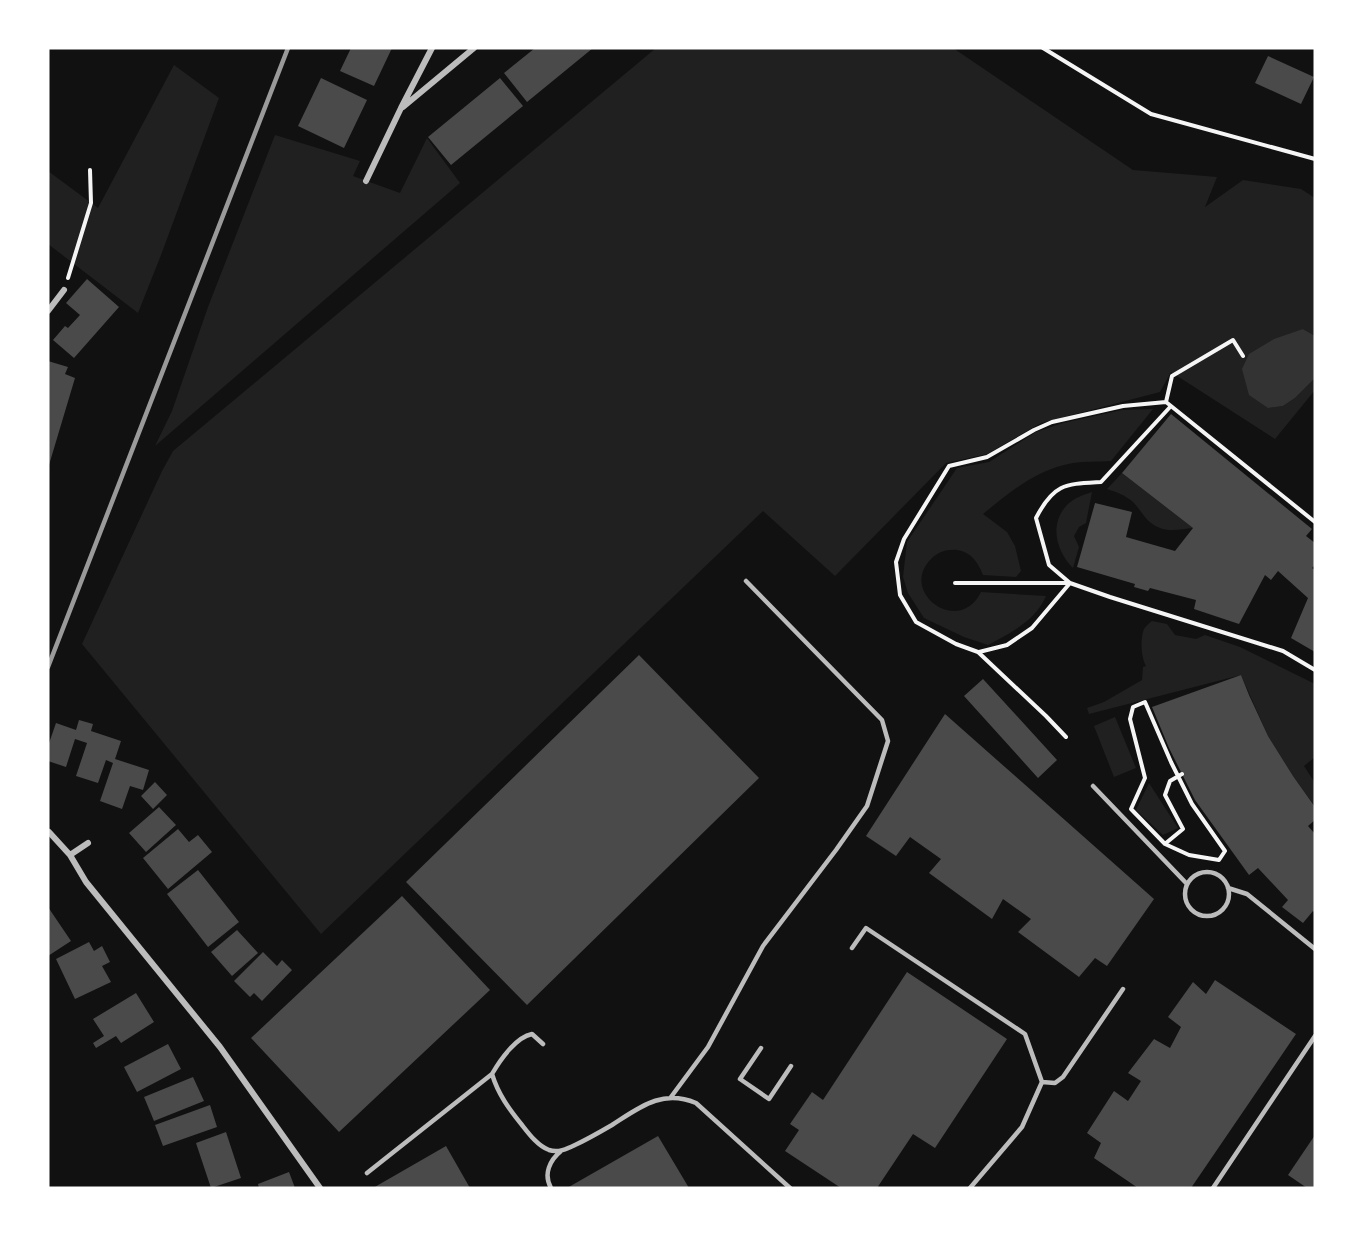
<svg xmlns="http://www.w3.org/2000/svg" width="1363" height="1236" font-family="Spectral,serif">
<style>
.green{fill:#202020}
.water{fill:#333}
.building{fill:#4a4a4a}
.lines{fill:none;stroke-linecap:round;stroke-linejoin:round}
.path{stroke:#f5f5f5;stroke-width:4}
.service{stroke:#bcbcbc;stroke-width:4.5}
.minor{stroke:#bcbcbc;stroke-width:6}
.rail{stroke:#9a9a9a;stroke-width:4.5}
</style>
<rect width="100%" height="100%" fill="#111"/>
<path class="green" d="M 656,48 L 953,48 L 1133,170 L 1217,177 L 1205,207 L 1243,180 L 1301,189 L 1315,198 L 1315,336 L 1303,329 L 1268,408 L 1283,406 L 1295,398 L 1315,378 L 1315,390 L 1275,439 L 1171,372 L 1160,392 L 1041,423 L 987,454 L 946,463 L 835,576 L 763,511 L 321,934 L 82,644 L 162,471 L 173,451 Z
M 174,65 L 219,98 L 161,255 L 138,313 L 48,244 L 48,171 L 98,208 Z
M 275,135 L 360,161 L 353,176 L 400,193 L 427,138 L 460,183 L 155,446 L 172,411 L 208,307 Z
M 1153,409 L 1111,461 C 1098,462 1085,461 1073,463 C 1037,469 1010,492 983,514 L 1007,532 L 1015,546 L 1021,571 L 1016,577 L 983,575 C 978,562 971,552 957,550 C 947,549 938,552 931,559 C 898,592 959,637 981,592 L 1046,596 C 1036,620 1011,633 988,645 L 964,637 L 924,618 L 908,593 L 903,577 L 907,542 L 957,468 L 989,462 L 1036,432 L 1063,423 L 1122,410 Z
M 1122,473 L 1193,528 C 1183,529 1170,532 1160,528 C 1146,523 1142,511 1133,502 C 1125,495 1116,492 1107,489 Z
M 1092,492 L 1086,523 L 1079,527 L 1074,536 L 1079,547 L 1073,568 C 1056,551 1049,524 1067,505 C 1074,498 1083,495 1092,492 Z
M 1152,621 L 1167,624 L 1175,635 L 1196,639 L 1205,635 L 1240,647 L 1315,684 L 1315,757 L 1304,766 L 1315,783 L 1315,805 L 1314,805 L 1293,776 L 1268,736 L 1241,675 L 1089,714 L 1087,708 L 1104,702 L 1142,680 L 1143,667 L 1146,666 C 1141,657 1140,639 1144,629 C 1146,626 1149,623 1152,621 Z
M 1115,717 L 1136,768 L 1114,777 L 1094,726 Z
M 1149,783 L 1178,828 L 1163,835 L 1136,810 Z"/>
<path class="water" d="M 1303,329 L 1315,336 L 1315,378 L 1295,398 L 1283,406 L 1268,408 L 1249,395 L 1242,369 L 1249,354 L 1274,339 Z"/>
<path class="building" d="M 351,48 L 392,48 L 374,86 L 340,71 Z
M 535,48 L 593,48 L 527,102 L 504,73 Z
M 1268,56 L 1314,77 L 1301,104 L 1255,83 Z
M 321,78 L 367,100 L 344,148 L 298,126 Z
M 500,78 L 523,106 L 451,165 L 428,137 Z
M 87,279 L 119,307 L 74,358 L 53,340 L 65,326 L 68,328 L 80,315 L 66,303 Z
M 48,361 L 68,367 L 65,374 L 75,378 L 49,465 Z
M 1171,414 L 1312,529 L 1306,536 L 1315,543 L 1315,565 L 1312,568 L 1315,570 L 1315,652 L 1291,638 L 1308,598 L 1278,571 L 1271,580 L 1265,575 L 1239,624 L 1194,609 L 1196,600 L 1150,588 L 1148,591 L 1134,587 L 1135,584 L 1077,567 L 1095,503 L 1132,512 L 1126,537 L 1175,551 L 1193,528 L 1122,473 Z
M 639,655 L 759,778 L 527,1005 L 406,882 Z
M 1241,675 L 1249,695 L 1268,736 L 1293,776 L 1315,807 L 1315,820 L 1308,826 L 1315,834 L 1315,913 L 1313,911 L 1303,923 L 1282,907 L 1288,900 L 1258,868 L 1249,875 L 1195,800 L 1169,748 L 1152,707 Z
M 983,679 L 1057,760 L 1038,778 L 964,696 Z
M 945,714 L 1154,899 L 1107,966 L 1095,958 L 1079,977 L 1018,932 L 1031,919 L 1003,899 L 992,919 L 929,873 L 941,859 L 910,837 L 896,856 L 866,836 Z
M 79,720 L 93,724 L 91,731 L 121,741 L 115,759 L 149,770 L 143,790 L 130,786 L 122,809 L 100,801 L 113,763 L 106,760 L 98,783 L 76,776 L 87,743 L 75,739 L 66,767 L 48,761 L 48,746 L 56,723 L 76,730 Z
M 155,782 L 167,795 L 153,809 L 141,796 Z
M 159,807 L 176,825 L 146,852 L 129,833 Z
M 178,829 L 189,842 L 198,835 L 212,852 L 168,889 L 143,858 Z
M 198,870 L 239,922 L 208,947 L 167,894 Z
M 402,896 L 490,990 L 339,1132 L 251,1038 Z
M 48,907 L 71,941 L 48,956 Z
M 237,930 L 258,953 L 232,976 L 211,952 Z
M 89,942 L 94,951 L 102,946 L 110,962 L 102,966 L 111,982 L 75,999 L 56,959 Z
M 263,952 L 277,966 L 282,960 L 292,970 L 262,1001 L 254,993 L 250,997 L 234,981 Z
M 907,972 L 1007,1039 L 935,1148 L 913,1134 L 877,1188 L 841,1188 L 785,1151 L 799,1130 L 790,1124 L 812,1092 L 823,1100 Z
M 1215,980 L 1296,1034 L 1191,1188 L 1138,1188 L 1094,1158 L 1101,1143 L 1087,1133 L 1114,1091 L 1128,1101 L 1141,1081 L 1128,1073 L 1154,1039 L 1170,1048 L 1181,1027 L 1168,1017 L 1193,982 L 1206,994 Z
M 136,993 L 154,1022 L 121,1043 L 116,1036 L 96,1048 L 93,1043 L 104,1036 L 93,1019 Z
M 168,1044 L 181,1069 L 137,1092 L 124,1067 Z
M 193,1077 L 204,1101 L 154,1121 L 144,1097 Z
M 210,1105 L 217,1127 L 163,1146 L 155,1125 Z
M 226,1132 L 241,1178 L 211,1188 L 196,1143 Z
M 1315,1135 L 1315,1188 L 1307,1188 L 1288,1175 Z
M 658,1136 L 689,1188 L 567,1188 Z
M 446,1146 L 470,1188 L 373,1188 Z
M 289,1172 L 295,1188 L 259,1188 L 258,1184 Z"/>
<g class="lines">
<path class="path" d="M 1043,48 L 1151,114 L 1315,159
M 68,278 L 91,203 L 90,170
M 1166,402 L 1172,376 L 1233,340 L 1243,356
M 955,583 L 1070,583 L 1049,565 L 1036,518 C 1054,483 1066,484 1101,482 L 1171,406
M 979,652 L 1007,645 L 1032,628 L 1070,583 L 1110,597 L 1283,651 L 1315,670
M 1145,702 L 1171,762 L 1192,804 L 1225,851 L 1219,860 L 1189,855 L 1165,844 L 1131,809 L 1145,778 L 1130,719 L 1133,707 Z
M 1066,737 L 1046,716 L 978,652 L 956,644 L 916,622 L 900,595 L 896,562 L 904,539 L 949,466 L 987,457 L 1034,430 L 1052,422 L 1123,406 L 1166,402 L 1315,522
M 1166,843 L 1183,829 L 1165,795 L 1170,781 L 1182,774"/>
<path class="service" d="M 1093,786 L 1187,884
M1185 894a22 22 0 1 1 44 0a22 22 0 1 1-44 0Z
M 1228,888 L 1247,894 L 1315,949
M 852,948 L 866,928 L 1025,1034 L 1042,1082 L 1022,1127 L 970,1188
M 543,1044 L 532,1034 C 516,1037 500,1060 492,1074 C 498,1094 509,1109 522,1125 C 529,1134 538,1146 549,1150 C 558,1153 567,1149 575,1145 C 588,1139 600,1132 612,1125 C 640,1107 662,1089 696,1103 L 790,1188
M 761,1048 L 740,1079 L 769,1099 L 791,1066
M 1042,1082 L 1055,1083 L 1063,1077 L 1123,989
M 671,1097 L 708,1047 L 763,946 L 836,850 L 867,806 L 888,741 L 882,720 L 746,581
M 367,1173 L 492,1074
M 551,1188 C 543,1174 550,1160 561,1151
M 1213,1188 L 1315,1036"/>
<path class="minor" d="M 403,107 L 474,48
M 366,181 L 401,108 L 432,48
M 48,311 L 64,290
M 49,832 L 70,855 L 86,882 L 220,1047 L 320,1188
M 70,855 L 88,843"/>
<path class="rail" d="M 48,667 L 288,48"/>
</g>
<rect width="1363" height="1236" fill="none" stroke="#ffffff" stroke-width="99"/>
</svg>
